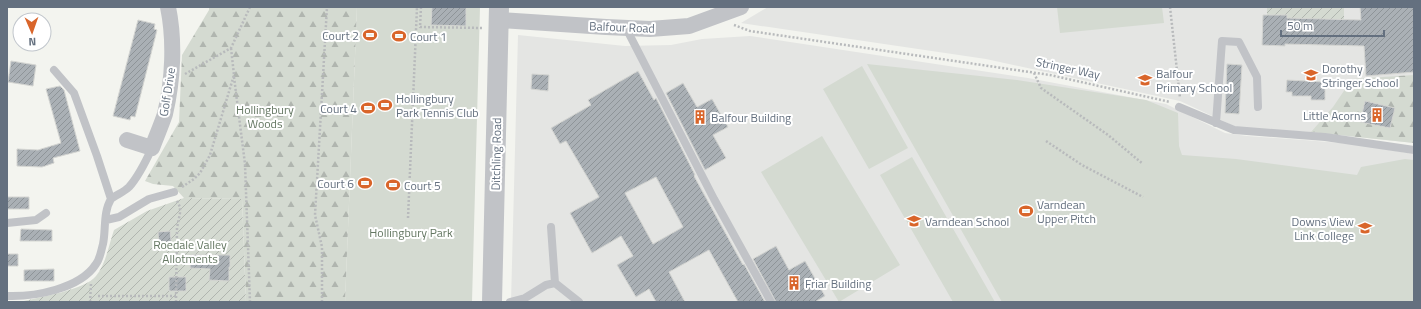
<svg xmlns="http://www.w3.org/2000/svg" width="1421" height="309" font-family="'Titillium Web',sans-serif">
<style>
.built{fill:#e4e5e3}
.green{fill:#d4dad1}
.forest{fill:url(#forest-firs)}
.garden{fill:url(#garden-furrows)}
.building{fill:url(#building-hatch);stroke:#d4d5d2;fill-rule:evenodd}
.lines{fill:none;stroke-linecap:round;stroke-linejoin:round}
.path{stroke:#b8babc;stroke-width:2.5;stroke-dasharray:2 2;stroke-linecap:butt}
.service{stroke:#c1c3c7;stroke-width:8}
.minor{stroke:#c1c3c7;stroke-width:16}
.tertiary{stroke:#c1c3c7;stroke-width:20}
.labels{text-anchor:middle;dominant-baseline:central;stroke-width:4;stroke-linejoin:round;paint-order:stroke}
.street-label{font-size:12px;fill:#64707f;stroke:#fff}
.poi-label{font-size:12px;fill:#64707f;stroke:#fff;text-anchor:start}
.park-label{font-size:12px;fill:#647762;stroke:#fff}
</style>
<defs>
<pattern id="forest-firs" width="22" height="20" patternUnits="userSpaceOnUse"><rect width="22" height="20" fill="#d4dad1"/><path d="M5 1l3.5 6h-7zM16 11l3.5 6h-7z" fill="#b0b5af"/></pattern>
<pattern id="garden-furrows" width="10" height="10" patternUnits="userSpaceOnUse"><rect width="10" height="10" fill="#d4dad1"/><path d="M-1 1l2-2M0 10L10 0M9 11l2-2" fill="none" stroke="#b0b5af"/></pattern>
<pattern id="building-hatch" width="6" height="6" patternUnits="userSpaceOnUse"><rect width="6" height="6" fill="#aab0b5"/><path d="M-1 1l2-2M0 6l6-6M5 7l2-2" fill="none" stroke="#8e9498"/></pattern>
</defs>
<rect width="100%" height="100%" fill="#f3f4ef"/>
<path class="built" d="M 768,7 L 1414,7 L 1414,143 L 1311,132 L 1238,128 L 1180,101 L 986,59 L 741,23 Z
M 518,35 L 625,46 L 671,45 L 702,39 L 750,36 L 1028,78 L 1166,104 L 1225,133 L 1247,136 L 1304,140 L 1352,144 L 1414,154 L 1414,302 L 511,302 Z"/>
<path class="green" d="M 357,7 L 480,7 L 472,302 L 345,302 Z
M 1057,7 L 1162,7 L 1164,23 L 1060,33 Z
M 867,64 L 1017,80 L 1146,100 L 1178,113 L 1179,146 L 1182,155 L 1236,159 L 1357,175 L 1361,167 L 1405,159 L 1414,160 L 1414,302 L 1002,302 Z
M 862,66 L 908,148 L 869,169 L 823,89 Z
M 822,136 L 900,265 L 839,302 L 761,172 Z
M 912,157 L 995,302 L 953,302 L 880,175 Z"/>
<path class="forest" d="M 209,7 L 357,7 L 345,302 L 246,302 L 242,199 L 184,198 L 173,186 L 153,184 L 145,181 L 179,122 L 182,55 L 209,10 Z
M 1414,75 L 1414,143 L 1311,132 L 1333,107 L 1352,79 Z"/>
<path class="garden" d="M 1267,7 L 1344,7 L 1344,20 L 1287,18 L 1287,15 L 1267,15 Z
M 184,198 L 242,199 L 246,302 L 20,302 C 39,297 85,290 96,276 C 106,264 109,244 114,230 L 147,211 Z"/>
<path class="building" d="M 432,7 L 466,7 L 466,26 L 431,25 Z
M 1360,7 L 1414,7 L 1414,72 L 1366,76 L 1364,46 L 1285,44 L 1285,46 L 1262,45 L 1263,15 L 1287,15 L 1287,18 L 1361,20 Z
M 138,20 L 155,24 L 154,29 L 157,30 L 135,117 L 131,116 L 130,120 L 113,116 Z
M 11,61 L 36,65 L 33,86 L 8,82 Z
M 1227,64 L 1242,65 L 1239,114 L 1225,113 Z
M 638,71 L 654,100 L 656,98 L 695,175 L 694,176 L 743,265 L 744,264 L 765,302 L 738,302 L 709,250 L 669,272 L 685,302 L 656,302 L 649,289 L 636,297 L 617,265 L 633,256 L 621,236 L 592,253 L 570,213 L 599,197 L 566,141 L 560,144 L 551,128 L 591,105 L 588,100 ZM 656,177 L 683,227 L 653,244 L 625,193 Z
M 532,74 L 549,75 L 548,91 L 531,89 Z
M 1287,80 L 1325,82 L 1325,100 L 1311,100 L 1311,96 L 1292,96 L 1292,92 L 1286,92 Z
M 683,83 L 697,107 L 712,99 L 728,127 L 713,135 L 726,158 L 705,170 L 666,93 Z
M 60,86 L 64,90 L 80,151 L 53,158 L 54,163 L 42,167 L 17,166 L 17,149 L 38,150 L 61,143 L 46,89 Z
M 1365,101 L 1395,108 L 1390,128 L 1360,122 Z
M 7,197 L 29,197 L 29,209 L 7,209 Z
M 21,229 L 52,230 L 52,241 L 20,241 Z
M 170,231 L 172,248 L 159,249 L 158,232 Z
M 776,246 L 789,270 L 805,261 L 825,296 L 815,302 L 776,302 L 753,259 Z
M 7,254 L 18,254 L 18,266 L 7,266 Z
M 191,255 L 230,255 L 230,267 L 229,267 L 229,281 L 209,280 L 210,269 L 190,268 Z
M 54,269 L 54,281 L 24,281 L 24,270 Z
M 169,277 L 186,277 L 186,291 L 169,291 Z"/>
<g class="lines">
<path class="path" d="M 421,7 L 420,27 L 482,28
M 1170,7 L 1180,98
M 734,25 L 750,31 L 1050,75 L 1170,102
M 1034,73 L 1041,88 L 1108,135 L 1143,164
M 185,74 L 231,48 L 250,7
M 234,77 L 245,164 L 250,302
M 1046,141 L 1082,165 L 1143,197
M 182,187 L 194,179 L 200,173 L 210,155 L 234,75 L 231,48
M 408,218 L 417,7
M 98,296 L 176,296
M 90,302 L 91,284
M 176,302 L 177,228 L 180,213 L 180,207 L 177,201
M 322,302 L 322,247 L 315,215 L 327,7"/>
<path class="service" d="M 626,28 L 714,199 L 771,302
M 1179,107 L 1234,130 L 1325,137 L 1414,150
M 1216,123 L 1222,41 L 1239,42 L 1257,77 L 1258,107
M 111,199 C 116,195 124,192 129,187 C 139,176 146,161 152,148
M 106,220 L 119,217 L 149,199 L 174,192
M 7,223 L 36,220 L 46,213
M 551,227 L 555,283
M 7,296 C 34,297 80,289 96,264 C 100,259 101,251 103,244 C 106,230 103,212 111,199 L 97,156 L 74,93 L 54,70
M 510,302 L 525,298 L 546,285 L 555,283 L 579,302"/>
<path class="minor" d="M 499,20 L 606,27 L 650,29 L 689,26 L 741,7
M 127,140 L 152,148 C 156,137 161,126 165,114 C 173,80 175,41 168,7"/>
<path class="tertiary" d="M 492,302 C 495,204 496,105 499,7"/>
</g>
<defs>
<symbol id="stadium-bare" viewBox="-9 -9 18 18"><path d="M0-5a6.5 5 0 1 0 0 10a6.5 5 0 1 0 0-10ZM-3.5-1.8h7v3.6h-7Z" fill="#d9652a" stroke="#fff" stroke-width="2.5" paint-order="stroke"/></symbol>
<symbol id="school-bare" viewBox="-9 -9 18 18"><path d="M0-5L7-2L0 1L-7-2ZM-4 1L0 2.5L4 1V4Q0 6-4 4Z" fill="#d9652a" stroke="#fff" stroke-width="2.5" paint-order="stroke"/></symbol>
<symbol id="building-bare" viewBox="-9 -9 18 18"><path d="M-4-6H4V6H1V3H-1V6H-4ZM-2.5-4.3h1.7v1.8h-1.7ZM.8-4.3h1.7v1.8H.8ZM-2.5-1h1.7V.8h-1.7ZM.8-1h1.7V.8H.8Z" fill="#d9652a" stroke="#fff" stroke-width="2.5" paint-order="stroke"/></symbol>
<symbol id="university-bare" viewBox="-9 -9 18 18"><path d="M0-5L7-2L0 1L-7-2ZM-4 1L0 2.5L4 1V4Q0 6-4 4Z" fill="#d9652a" stroke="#fff" stroke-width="2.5" paint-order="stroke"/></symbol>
</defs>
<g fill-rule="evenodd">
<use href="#stadium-bare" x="360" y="25" width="20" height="20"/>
<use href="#stadium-bare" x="389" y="26" width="20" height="20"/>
<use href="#school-bare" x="1301" y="65" width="20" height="20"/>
<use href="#school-bare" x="1135" y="70" width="20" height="20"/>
<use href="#stadium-bare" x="375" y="95" width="20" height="20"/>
<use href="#stadium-bare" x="358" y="98" width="20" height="20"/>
<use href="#building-bare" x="1367" y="105" width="20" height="20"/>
<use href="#building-bare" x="690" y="107" width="20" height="20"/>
<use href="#stadium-bare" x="355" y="173" width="20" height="20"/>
<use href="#stadium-bare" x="383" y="175" width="20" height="20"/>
<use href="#stadium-bare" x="1016" y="201" width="20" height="20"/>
<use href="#school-bare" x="904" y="211" width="20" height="20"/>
<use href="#university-bare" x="1355" y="218" width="20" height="20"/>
<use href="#building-bare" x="784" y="273" width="20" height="20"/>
</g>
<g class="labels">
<g class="street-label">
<text transform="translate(622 27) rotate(2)">Balfour Road</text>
<text transform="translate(1068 68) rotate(12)">Stringer Way</text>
<text transform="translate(167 92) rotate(-81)">Golf Drive</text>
<text transform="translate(496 154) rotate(-89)">Ditchling Road</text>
</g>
<g class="poi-label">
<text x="359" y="35" text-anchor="end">Court 2</text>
<text x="410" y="36">Court 1</text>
<text x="1322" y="68">Dorothy<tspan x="1322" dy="14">Stringer School</tspan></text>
<text x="1156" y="73">Balfour<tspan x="1156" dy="14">Primary School</tspan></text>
<text x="396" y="98">Hollingbury<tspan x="396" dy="14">Park Tennis Club</tspan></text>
<text x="357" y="108" text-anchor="end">Court 4</text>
<text x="1366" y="115" text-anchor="end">Little Acorns</text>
<text x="711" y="117">Balfour Building</text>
<text x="354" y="183" text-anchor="end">Court 6</text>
<text x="404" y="185">Court 5</text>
<text x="1037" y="204">Varndean<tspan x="1037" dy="14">Upper Pitch</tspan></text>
<text x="925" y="221">Varndean School</text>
<text x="1354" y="221" text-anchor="end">Downs View<tspan x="1354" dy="14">Link College</tspan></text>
<text x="805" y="283">Friar Building</text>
</g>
<g class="park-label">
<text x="265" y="109">Hollingbury<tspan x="265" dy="14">Woods</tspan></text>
<text x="411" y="232">Hollingbury Park</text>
<text x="190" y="244">Roedale Valley<tspan x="190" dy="14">Allotments</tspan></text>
</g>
</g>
<rect width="1421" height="309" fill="none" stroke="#64707f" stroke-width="16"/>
<g transform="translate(32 32) rotate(178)"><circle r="19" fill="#ffffff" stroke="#c1c6cc"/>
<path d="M0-3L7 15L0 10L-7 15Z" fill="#d9652a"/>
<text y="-6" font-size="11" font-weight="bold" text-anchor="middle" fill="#64707f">N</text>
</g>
<path d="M1281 30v6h103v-6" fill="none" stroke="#64707f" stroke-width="2"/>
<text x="1287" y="30" font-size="12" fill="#64707f" stroke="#ffffff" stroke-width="3" paint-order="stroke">50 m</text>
</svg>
